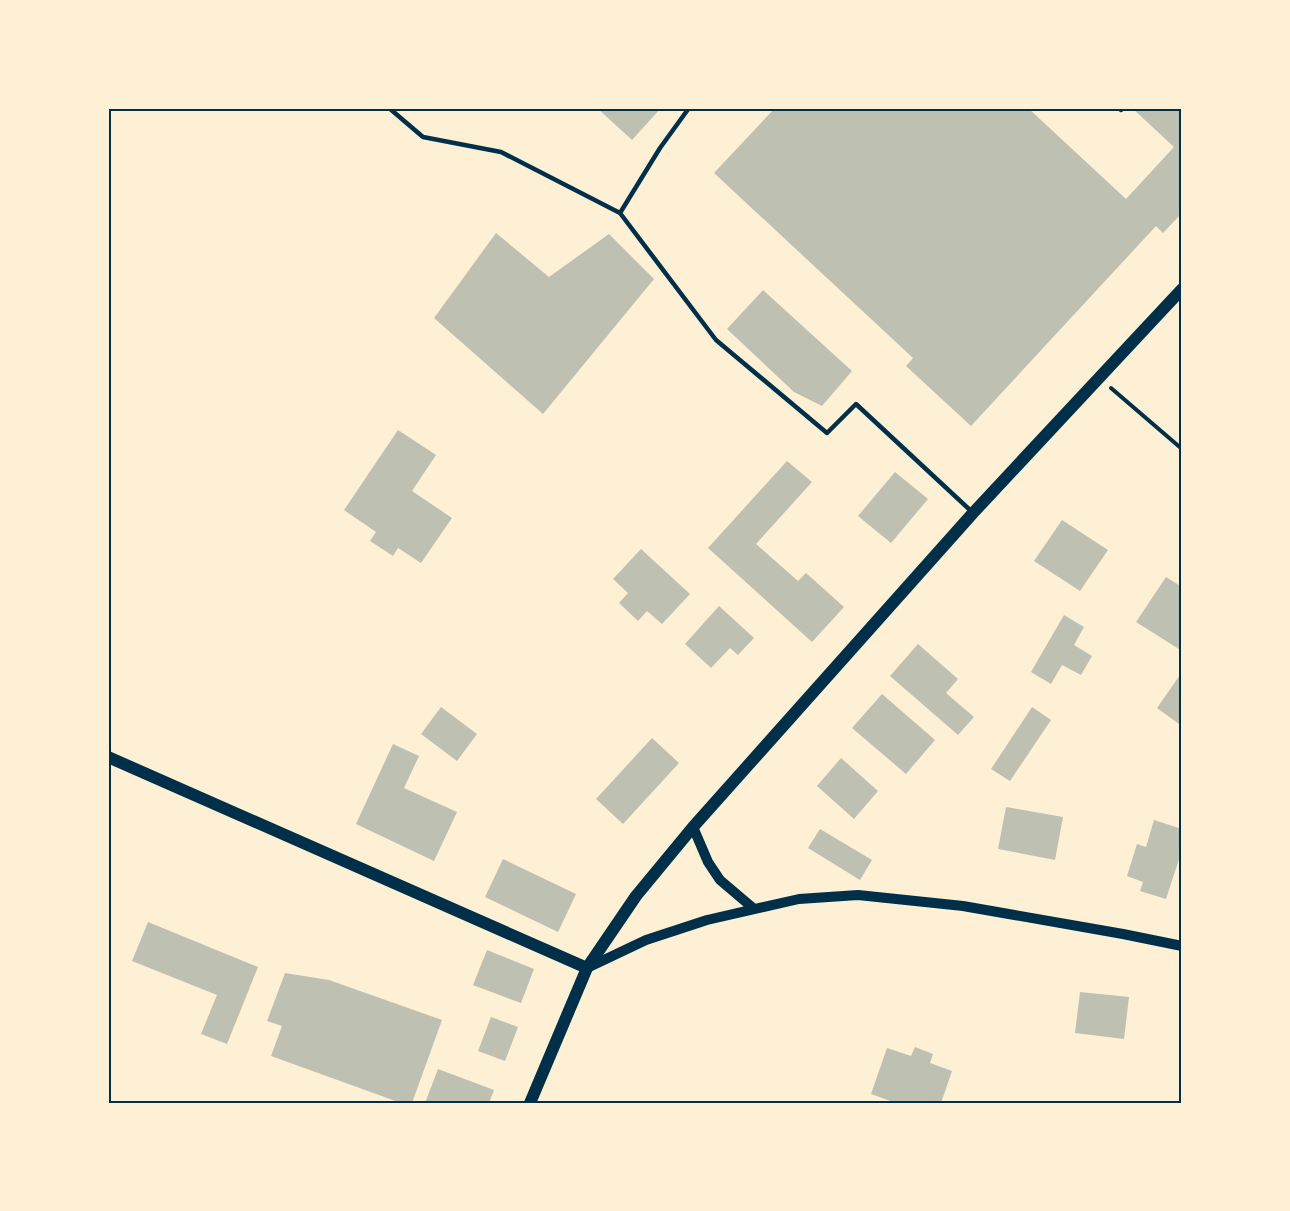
<svg xmlns="http://www.w3.org/2000/svg" width="1290" height="1211" font-family="Mulish,sans-serif">
<style>
.building{fill:#bec0b2}
.lines{fill:none;stroke-linecap:round;stroke-linejoin:round}
.path{stroke:#003049;stroke-width:4}
.service{stroke:#003049;stroke-width:4.5}
.tertiary{stroke:#003049;stroke-width:10}
.secondary{stroke:#003049;stroke-width:12}
.neatline{fill:none;stroke:#003049;stroke-width:2}
</style>
<rect width="100%" height="100%" fill="#fdf0d5"/>
<path class="building" d="M 597,108 L 661,108 L 632,140 Z
M 775,108 L 1028,108 L 1126,199 L 1174,147 L 1132,108 L 1182,108 L 1182,213 L 1163,233 L 1156,226 L 971,426 L 906,366 L 913,358 L 714,173 Z
M 496,233 L 549,277 L 609,234 L 654,279 L 543,414 L 434,318 Z
M 763,290 L 852,371 L 822,406 L 794,392 L 727,329 Z
M 398,430 L 436,455 L 412,491 L 452,518 L 421,563 L 398,548 L 393,556 L 370,541 L 376,532 L 344,510 Z
M 787,461 L 812,482 L 756,544 L 798,581 L 806,573 L 844,607 L 812,642 L 708,548 Z
M 895,472 L 928,499 L 891,543 L 858,516 Z
M 1062,520 L 1108,550 L 1080,591 L 1034,561 Z
M 641,549 L 690,594 L 662,624 L 647,611 L 638,621 L 619,603 L 628,593 L 613,579 Z
M 1166,577 L 1182,587 L 1182,651 L 1136,622 Z
M 719,606 L 754,638 L 738,655 L 730,648 L 711,668 L 685,644 Z
M 1064,615 L 1084,627 L 1074,645 L 1092,656 L 1081,675 L 1062,665 L 1051,684 L 1031,672 Z
M 918,644 L 958,679 L 946,693 L 974,717 L 958,735 L 890,676 Z
M 1180,675 L 1182,677 L 1182,719 L 1179,724 L 1157,708 Z
M 882,694 L 935,740 L 906,774 L 852,728 Z
M 441,707 L 477,734 L 457,761 L 421,734 Z
M 1032,707 L 1051,720 L 1010,781 L 991,769 Z
M 652,738 L 679,763 L 623,824 L 596,799 Z
M 393,744 L 419,756 L 404,788 L 457,812 L 434,861 L 356,824 Z
M 841,758 L 878,791 L 854,819 L 817,786 Z
M 1006,807 L 1063,817 L 1055,860 L 998,849 Z
M 1154,820 L 1182,829 L 1182,850 L 1166,899 L 1140,891 L 1143,882 L 1127,876 L 1137,844 L 1146,847 Z
M 820,829 L 872,860 L 860,880 L 808,848 Z
M 503,859 L 576,894 L 558,932 L 485,897 Z
M 148,922 L 258,967 L 227,1044 L 201,1034 L 217,995 L 132,961 Z
M 487,950 L 534,969 L 521,1003 L 473,985 Z
M 285,973 L 329,980 L 442,1020 L 412,1103 L 401,1103 L 271,1056 L 282,1026 L 267,1021 Z
M 1080,992 L 1129,997 L 1124,1039 L 1075,1033 Z
M 491,1017 L 518,1027 L 505,1061 L 478,1051 Z
M 915,1047 L 933,1054 L 930,1063 L 952,1071 L 941,1103 L 896,1103 L 871,1094 L 887,1048 L 911,1056 Z
M 438,1069 L 494,1090 L 489,1103 L 425,1103 Z"/>
<g class="lines">
<path class="path" d="M 1111,388 L 1182,449"/>
<path class="service" d="M 389,108 L 423,137 L 501,152 L 620,213 L 716,340 L 827,433 L 856,404 L 971,511
M 1118,108 L 1121,110
M 620,213 L 660,148 L 689,108"/>
<path class="tertiary" d="M 693,827 L 708,862 L 720,880 L 753,908
M 587,968 L 646,940 L 707,920 L 799,899 L 858,895 L 963,906 L 1123,934 L 1182,946"/>
<path class="secondary" d="M 108,757 L 587,968
M 530,1103 L 587,968 L 636,896 L 693,827 L 973,513 L 1182,289"/>
</g>
<rect width="1290" height="1211" fill="none" stroke="#fdf0d5" stroke-width="219"/>
<rect x="110" y="110" width="1070" height="992" class="neatline"/>
</svg>
